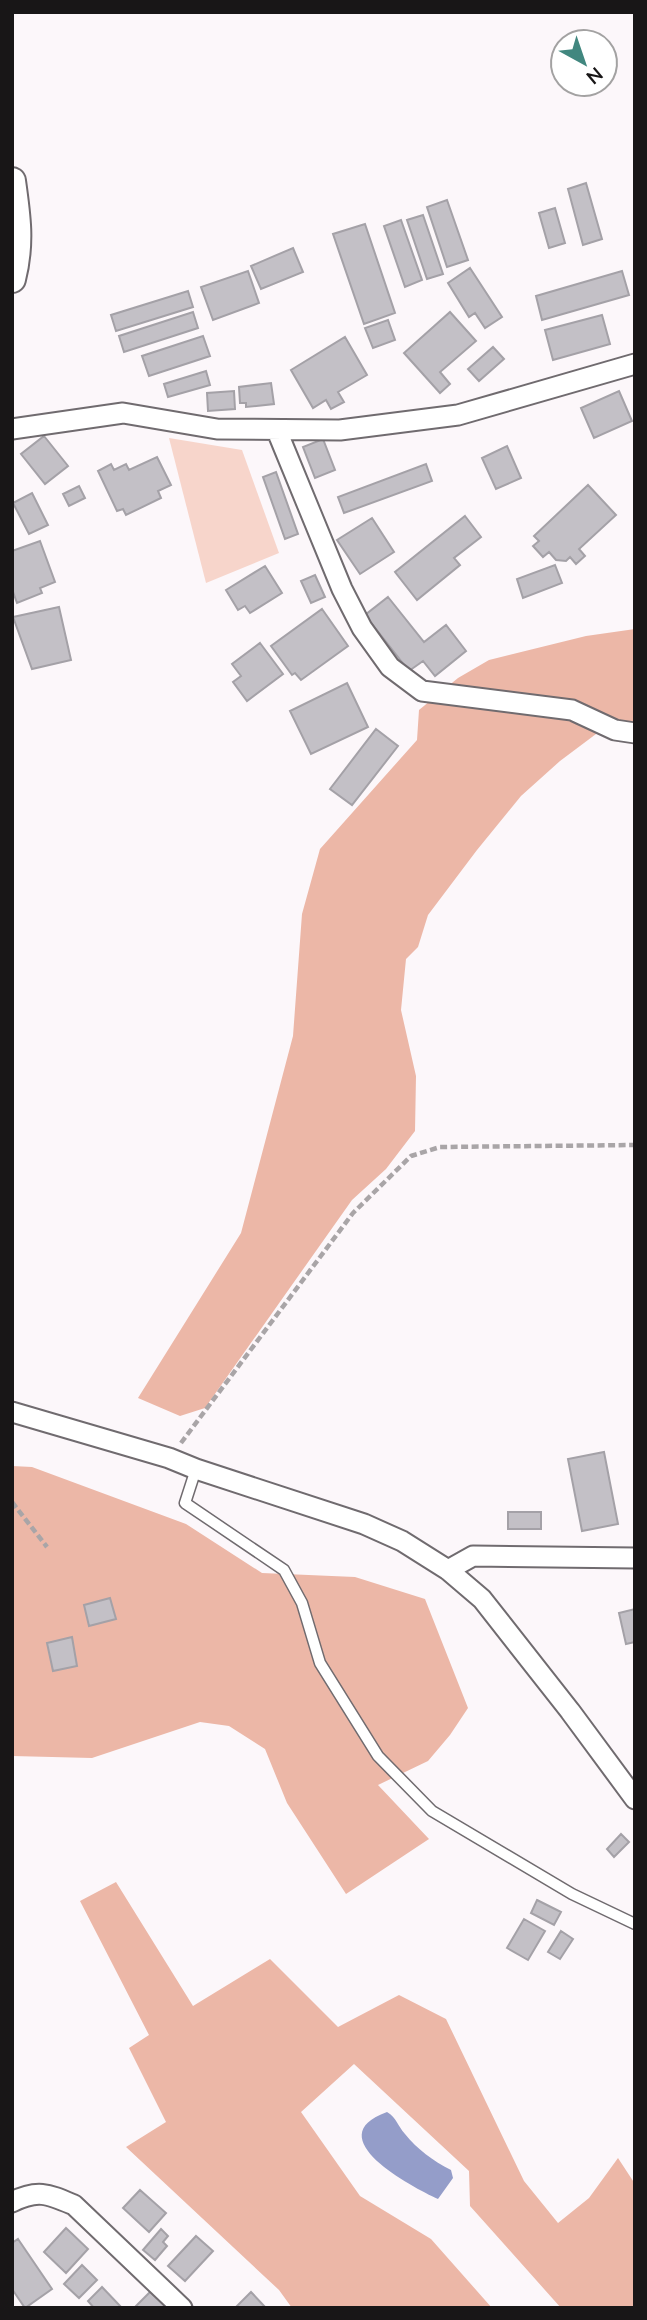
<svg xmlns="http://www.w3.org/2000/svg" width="647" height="2320" font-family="'Nunito Sans',sans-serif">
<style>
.green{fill:#f7d5cb}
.forest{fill:#ecb7a7}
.water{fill:#949dc9}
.building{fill:#c3c0c6;stroke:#a4a1a7;stroke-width:2}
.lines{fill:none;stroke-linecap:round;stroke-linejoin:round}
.lane-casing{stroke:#706b6f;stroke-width:13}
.street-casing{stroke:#706b6f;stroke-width:23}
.secondary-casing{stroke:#706b6f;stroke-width:30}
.path{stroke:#a9a5a7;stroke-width:4.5;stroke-dasharray:7 3.5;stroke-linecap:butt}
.lane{stroke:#fff;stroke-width:10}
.street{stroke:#fff;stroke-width:19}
.secondary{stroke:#fff;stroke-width:26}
</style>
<rect width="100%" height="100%" fill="#fcf7fa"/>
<path class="green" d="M 169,438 L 242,450 L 279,553 L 206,583 Z"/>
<path class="forest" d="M 635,629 L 635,724 L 620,724 L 596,734 L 560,761 L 521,796 L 477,850 L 428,915 L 418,947 L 406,959 L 401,1010 L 416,1076 L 415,1131 L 386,1169 L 352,1200 L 205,1408 L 180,1416 L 138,1398 L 241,1233 L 293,1036 L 302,914 L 320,849 L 417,740 L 419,710 L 458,678 L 489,660 L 586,636 Z
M 12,1466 L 32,1467 L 186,1524 L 262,1573 L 355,1577 L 425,1599 L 468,1708 L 450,1735 L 428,1761 L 378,1785 L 429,1839 L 346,1894 L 287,1803 L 265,1749 L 229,1726 L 200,1722 L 92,1758 L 12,1756 Z
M 116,1882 L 193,2006 L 270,1959 L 338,2027 L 399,1995 L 446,2019 L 524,2181 L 558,2223 L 589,2198 L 618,2158 L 635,2184 L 635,2308 L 561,2308 L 470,2206 L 469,2171 L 354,2064 L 301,2112 L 360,2196 L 431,2239 L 492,2308 L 292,2308 L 279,2290 L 126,2147 L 166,2122 L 129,2048 L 149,2035 L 80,1901 Z"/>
<path class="water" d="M 387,2112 C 397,2118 397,2125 405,2134 C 417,2149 433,2161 451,2170 L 453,2178 L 438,2199 C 412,2187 317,2137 387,2112 Z"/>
<path class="building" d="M 586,183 L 602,239 L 583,245 L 568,189 Z
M 447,200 L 468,260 L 447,267 L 427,207 Z
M 555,208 L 565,243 L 549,248 L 539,213 Z
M 423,215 L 443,274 L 427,279 L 407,220 Z
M 401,220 L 422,280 L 405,287 L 384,226 Z
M 365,224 L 395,313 L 364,324 L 333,234 Z
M 293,248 L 303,272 L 261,289 L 251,266 Z
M 470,268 L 502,317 L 485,328 L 475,313 L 469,317 L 448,283 Z
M 248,271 L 259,303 L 213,320 L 201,287 Z
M 622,271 L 629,295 L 542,320 L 536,296 Z
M 188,291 L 193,307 L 116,331 L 111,315 Z
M 193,312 L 198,328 L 124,352 L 119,336 Z
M 450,312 L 476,341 L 440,372 L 450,384 L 440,393 L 404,353 Z
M 602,315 L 610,344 L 553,360 L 545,330 Z
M 388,320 L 395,340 L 373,348 L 365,328 Z
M 203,336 L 210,356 L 149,376 L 142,356 Z
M 345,337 L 367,375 L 338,392 L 344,402 L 331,409 L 326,400 L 313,408 L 291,370 Z
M 493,347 L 504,359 L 479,381 L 468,369 Z
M 206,371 L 210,385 L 168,397 L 164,384 Z
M 271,383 L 274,404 L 246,407 L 246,403 L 240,403 L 239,387 Z
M 234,391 L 235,409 L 208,411 L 207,393 Z
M 619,391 L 632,421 L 594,438 L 581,408 Z
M 44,436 L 68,466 L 45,484 L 21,454 Z
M 323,439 L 335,470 L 315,478 L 303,447 Z
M 507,446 L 521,478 L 496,489 L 482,458 Z
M 157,457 L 171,485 L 158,491 L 161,498 L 126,515 L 123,509 L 117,511 L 98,471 L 111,464 L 114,470 L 126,464 L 129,470 Z
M 426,464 L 432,481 L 344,513 L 338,497 Z
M 276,472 L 298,534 L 285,539 L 263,477 Z
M 588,485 L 616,515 L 579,549 L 585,556 L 576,564 L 570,557 L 566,561 L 556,560 L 549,552 L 543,557 L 533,546 L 539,541 L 534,536 Z
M 79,486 L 85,498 L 69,506 L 63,494 Z
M 32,493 L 48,525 L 29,534 L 13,503 Z
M 465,516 L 481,537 L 454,558 L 460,565 L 417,600 L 395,572 Z
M 372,518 L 394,552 L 360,574 L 337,540 Z
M 40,541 L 55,582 L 40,588 L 42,593 L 17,603 L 12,589 L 12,551 Z
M 555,565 L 562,583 L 523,598 L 517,579 Z
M 265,566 L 282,593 L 250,613 L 245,606 L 238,610 L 226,590 Z
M 315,575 L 325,597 L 311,603 L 301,581 Z
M 388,597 L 424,642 L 446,625 L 466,651 L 435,676 L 423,661 L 409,671 L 365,615 Z
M 59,607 L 71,660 L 32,669 L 13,617 Z
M 322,609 L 348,646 L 301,680 L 295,673 L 292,675 L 271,646 Z
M 260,643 L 283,674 L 247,701 L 233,682 L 241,676 L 232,664 Z
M 347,683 L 368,727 L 311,754 L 290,711 Z
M 376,729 L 398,746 L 352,805 L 330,789 Z
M 604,1452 L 618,1524 L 582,1531 L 568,1459 Z
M 508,1512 L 541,1512 L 541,1529 L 508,1529 Z
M 110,1598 L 116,1619 L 89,1626 L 84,1605 Z
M 635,1609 L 635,1642 L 626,1644 L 619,1613 Z
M 72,1637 L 77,1666 L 53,1671 L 47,1643 Z
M 621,1834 L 629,1842 L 614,1857 L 607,1849 Z
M 537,1900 L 561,1912 L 554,1925 L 531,1913 Z
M 524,1919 L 545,1931 L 528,1960 L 507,1948 Z
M 561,1931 L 573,1939 L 560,1959 L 548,1952 Z
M 140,2190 L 166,2213 L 149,2232 L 123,2208 Z
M 66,2228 L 88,2249 L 66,2273 L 44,2252 Z
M 161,2229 L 168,2236 L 163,2242 L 167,2246 L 155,2260 L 143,2250 Z
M 196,2236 L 213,2251 L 185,2281 L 168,2266 Z
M 18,2239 L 52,2289 L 25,2308 L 12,2289 L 12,2243 Z
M 82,2265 L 97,2280 L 79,2298 L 64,2284 Z
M 102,2287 L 122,2308 L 94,2308 L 88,2301 Z
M 152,2290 L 168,2308 L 134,2308 Z
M 251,2292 L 266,2308 L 235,2308 Z"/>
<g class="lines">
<defs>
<path id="lane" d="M 196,1469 L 185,1503 L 284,1570 L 302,1603 L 320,1663 L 378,1756 L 432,1811 L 572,1894 L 635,1924"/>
<path id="street" d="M 12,429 L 123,413 L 217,429 L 340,430 L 458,415 L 635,364
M 277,431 L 342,589 L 362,628 L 390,667 L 422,691 L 572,710 L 615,730 L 635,733
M 12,1412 L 169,1458 L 196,1469 L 364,1524 L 402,1541 L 448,1570 L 482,1599 L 570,1711 L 635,1799
M 448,1570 L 473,1556 L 635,1558
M 12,2202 C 38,2189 48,2194 74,2205 L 182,2308"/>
<path id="secondary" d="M 12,181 C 17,216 21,244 12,279"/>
</defs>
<use href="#lane" class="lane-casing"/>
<use href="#street" class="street-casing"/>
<use href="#secondary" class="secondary-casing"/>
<path class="path" d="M 181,1443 L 353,1213 L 411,1156 L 440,1147 L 635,1145
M 12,1502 L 47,1547"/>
<use href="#lane" class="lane"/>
<use href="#street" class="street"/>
<use href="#secondary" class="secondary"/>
</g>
<rect width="647" height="2320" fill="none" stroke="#181617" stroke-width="28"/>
<g transform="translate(584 63) rotate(140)"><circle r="33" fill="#ffffff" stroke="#a3a2a2" stroke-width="2"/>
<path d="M0-5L12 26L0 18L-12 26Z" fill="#41877f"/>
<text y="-10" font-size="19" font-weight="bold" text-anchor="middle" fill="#181617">N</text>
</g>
</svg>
